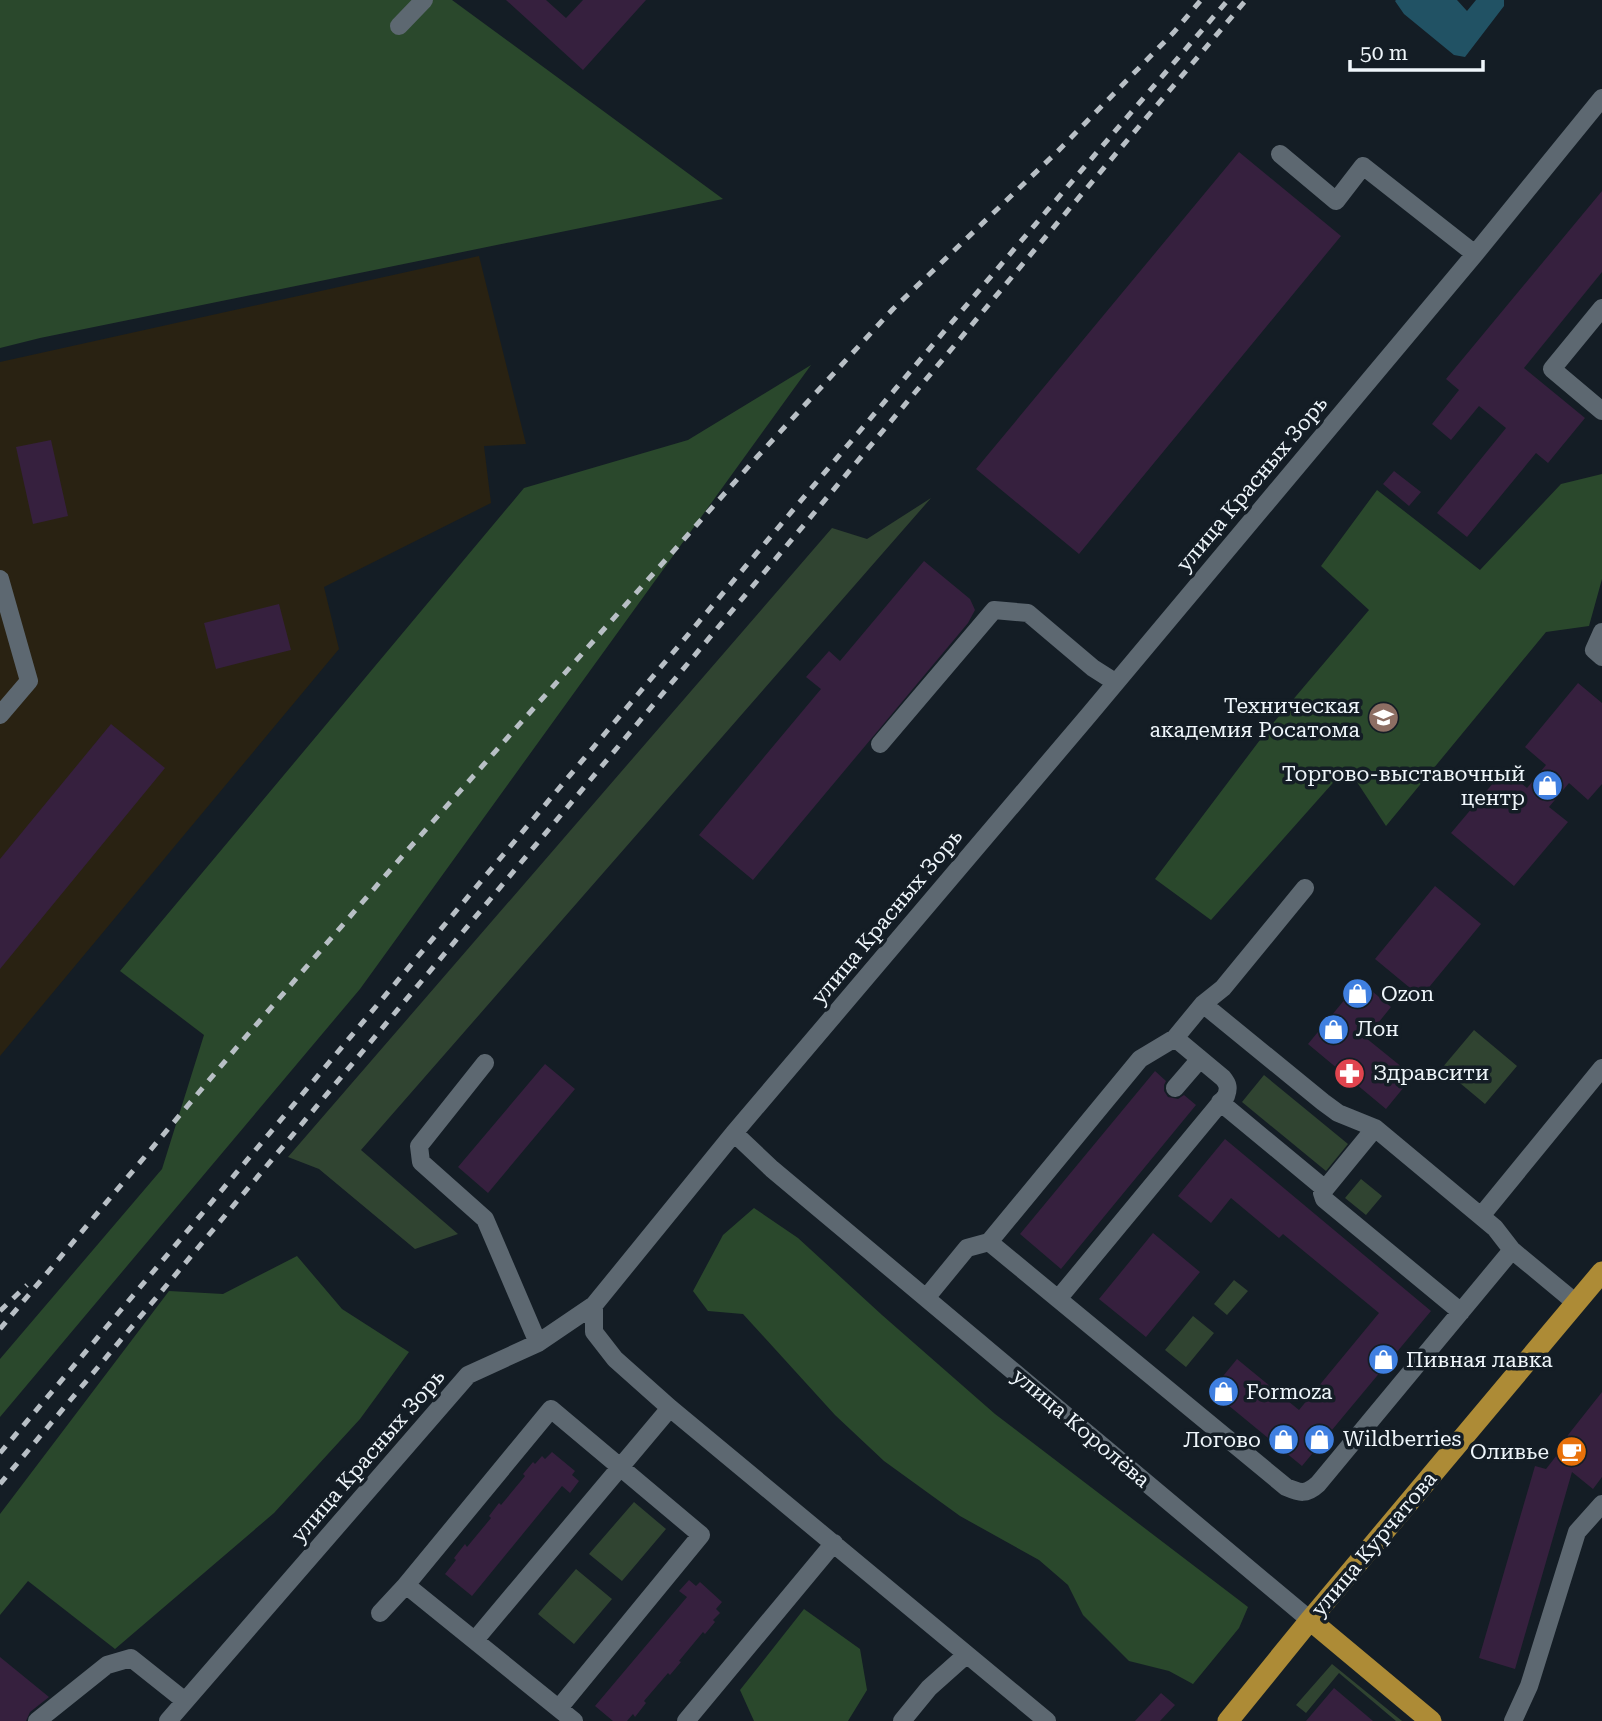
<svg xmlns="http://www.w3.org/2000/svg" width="1602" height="1721" font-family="'Roboto Serif',serif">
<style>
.industrial{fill:#292212}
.green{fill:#304431}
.forest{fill:#2a482c}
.water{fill:#215264}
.building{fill:#36203e}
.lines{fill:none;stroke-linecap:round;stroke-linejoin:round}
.minor{stroke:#5d6871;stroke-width:18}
.major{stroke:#ad8b36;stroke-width:21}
.rail{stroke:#b8bfc5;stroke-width:5;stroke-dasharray:9 9;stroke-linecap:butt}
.labels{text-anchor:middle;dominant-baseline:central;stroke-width:7;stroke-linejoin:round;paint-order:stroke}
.street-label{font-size:21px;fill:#eff6fb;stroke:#141d25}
.poi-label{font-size:21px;fill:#eff6fb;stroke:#141d25;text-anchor:start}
</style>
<rect width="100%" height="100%" fill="#141d25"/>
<path class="industrial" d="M 479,256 L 526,444 L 484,446 L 491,503 L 324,587 L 339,649 L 0,1056 L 0,362 Z"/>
<path class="green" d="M 931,498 L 361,1150 L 458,1234 L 415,1249 L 319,1169 L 288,1157 L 832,528 L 867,539 Z
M 1474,1030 L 1517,1066 L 1485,1104 L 1442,1068 Z
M 1264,1075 L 1348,1144 L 1326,1171 L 1242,1102 Z
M 1361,1179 L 1382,1196 L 1366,1215 L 1345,1198 Z
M 1234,1280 L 1248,1291 L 1227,1315 L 1214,1304 Z
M 1193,1316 L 1214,1333 L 1186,1367 L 1165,1350 Z
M 634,1502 L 666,1529 L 622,1581 L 589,1554 Z
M 576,1569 L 612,1599 L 574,1644 L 538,1614 Z
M 1332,1664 L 1402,1721 L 1396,1721 L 1339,1673 L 1306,1713 L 1296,1705 Z"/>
<path class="forest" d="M 0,0 L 452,0 L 723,199 L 40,338 L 0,348 Z
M 811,365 L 360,989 L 0,1417 L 0,1359 L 162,1169 L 204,1035 L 120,971 L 524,488 L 688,440 Z
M 1602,474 L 1602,579 L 1589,626 L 1546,632 L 1386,826 L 1347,767 L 1211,920 L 1155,879 L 1269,728 L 1369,610 L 1321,566 L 1377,490 L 1480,570 L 1561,484 Z
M 754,1208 L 798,1238 L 882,1315 L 995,1414 L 1248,1607 L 1239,1628 L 1193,1684 L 1169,1671 L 1129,1661 L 1083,1615 L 1068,1585 L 1039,1560 L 960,1516 L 884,1461 L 835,1415 L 743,1314 L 708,1311 L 693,1291 L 723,1235 Z
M 297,1256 L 342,1309 L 409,1352 L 360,1419 L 274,1513 L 115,1649 L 28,1581 L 0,1615 L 0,1514 L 169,1291 L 223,1294 Z
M 804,1609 L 860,1649 L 867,1690 L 848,1721 L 754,1721 L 740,1690 Z"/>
<path class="water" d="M 1396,0 L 1457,0 L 1467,11 L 1476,0 L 1504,0 L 1504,6 L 1465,57 L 1454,55 L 1404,14 L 1395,1 Z"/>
<path class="building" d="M 506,0 L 546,0 L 566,18 L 583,0 L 646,0 L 583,70 Z
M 1239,152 L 1341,236 L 1079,554 L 976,469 Z
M 1602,191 L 1602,272 L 1524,368 L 1585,418 L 1548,463 L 1536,453 L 1467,537 L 1437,513 L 1506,428 L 1479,406 L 1451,440 L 1432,424 L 1459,390 L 1446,379 Z
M 51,440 L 68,516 L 33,524 L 16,447 Z
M 1394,471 L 1421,492 L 1409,506 L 1383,484 Z
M 924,561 L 970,599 L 975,610 L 968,623 L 753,880 L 699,835 L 821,689 L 806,677 L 829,651 L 840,661 Z
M 279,604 L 291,650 L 216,669 L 204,623 Z
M 1578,683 L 1602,703 L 1602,784 L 1588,800 L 1569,783 L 1549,807 L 1568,822 L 1514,886 L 1451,833 L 1505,769 L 1527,788 L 1546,765 L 1525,747 Z
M 111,724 L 165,768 L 0,969 L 0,859 Z
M 1435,886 L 1481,924 L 1421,997 L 1375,959 Z
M 1360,981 L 1391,1007 L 1366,1038 L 1413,1076 L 1386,1109 L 1308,1044 Z
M 545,1064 L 575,1089 L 488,1193 L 458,1167 Z
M 1155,1071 L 1166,1081 L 1164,1085 L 1164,1091 L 1168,1097 L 1178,1099 L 1184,1095 L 1196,1105 L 1061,1269 L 1020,1234 Z
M 1225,1139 L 1431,1311 L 1302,1466 L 1211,1391 L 1237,1359 L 1299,1410 L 1379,1313 L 1283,1234 L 1279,1238 L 1231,1198 L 1211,1223 L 1178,1196 Z
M 1153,1233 L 1200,1272 L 1146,1337 L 1099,1299 Z
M 1602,1392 L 1602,1477 L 1593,1489 L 1572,1472 L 1515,1669 L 1479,1658 L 1535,1466 L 1546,1469 L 1564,1446 L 1568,1435 Z
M 552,1452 L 575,1471 L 572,1475 L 579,1481 L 570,1493 L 562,1486 L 472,1596 L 445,1574 L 456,1560 L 454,1558 L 465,1544 L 467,1547 L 491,1518 L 489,1516 L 499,1503 L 501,1505 L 525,1476 L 523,1474 L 533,1462 L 535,1464 L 542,1456 L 545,1459 Z
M 689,1580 L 696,1586 L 700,1582 L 722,1602 L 716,1609 L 720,1613 L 713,1620 L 715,1622 L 705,1634 L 703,1632 L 679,1661 L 681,1662 L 670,1675 L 668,1673 L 644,1701 L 646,1703 L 635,1717 L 633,1714 L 627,1721 L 613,1721 L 595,1706 L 687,1597 L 679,1591 Z
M 0,1657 L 49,1697 L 30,1712 L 26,1721 L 0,1721 Z
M 1334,1688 L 1373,1721 L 1306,1721 Z
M 1161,1693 L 1175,1705 L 1160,1721 L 1135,1721 Z"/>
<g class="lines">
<path class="minor" d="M 399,26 L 424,0
M 1280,154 L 1336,201 L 1363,166 L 1475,254
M 1602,308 L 1552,369 L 1602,411
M 0,579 L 29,681 L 0,715
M 1602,632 L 1594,650 L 1602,657
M 880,744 L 994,610 L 1028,613 L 1093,668 L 1115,682
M 1203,1004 L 1323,1102 L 1338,1113 L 1375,1128 L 1495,1228 L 1512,1250
M 485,1063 L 419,1146 L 421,1162 L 485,1219 L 538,1343
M 1175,1088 L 1200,1059
M 1220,1102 L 1325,1189 L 1375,1128
M 734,1133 L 772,1169 L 1310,1620
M 1325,1189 L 1322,1193 L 1324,1199 L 1461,1312
M 1481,1216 L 1602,1068
M 989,1242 L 1140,1059 L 1175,1038 L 1203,1004 L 1223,988 L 1305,888
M 926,1298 L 967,1248 L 989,1242 L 1286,1487 C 1300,1493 1306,1495 1318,1484 L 1512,1250 L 1576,1303
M 1058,1299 L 1226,1096 C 1229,1088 1228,1084 1223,1078 L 1175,1038
M 594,1305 L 594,1332 L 615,1359 L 670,1408 L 1047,1721
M 406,1585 L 574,1721
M 380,1613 L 406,1585 L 551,1409 L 701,1535 L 559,1708
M 475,1640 L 670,1408
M 37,1721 L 107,1665 L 131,1658 L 185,1701
M 168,1721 L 468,1375 L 538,1343 L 594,1305 L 734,1133 L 1088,716 L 1475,254 L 1602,98
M 686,1721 L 834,1543
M 902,1721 L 929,1688 L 966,1655
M 1513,1721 L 1529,1686 L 1577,1532 L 1602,1504"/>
<path class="major" d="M 1310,1620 L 1431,1721
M 1228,1721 L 1310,1620 L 1602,1272"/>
<path class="rail" d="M 0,1311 L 27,1285
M 0,1329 L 237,1047 L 405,853 L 757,457 L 893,309 L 1058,151 L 1174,32 L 1201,0
M 0,1453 C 410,969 813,480 1228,0
M 0,1484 L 1037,247 L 1246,0"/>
</g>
<defs>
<symbol id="university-disc" viewBox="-11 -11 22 22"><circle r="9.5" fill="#8d6e63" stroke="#141d25"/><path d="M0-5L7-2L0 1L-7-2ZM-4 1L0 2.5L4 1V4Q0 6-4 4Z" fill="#fff"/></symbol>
<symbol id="shop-disc" viewBox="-11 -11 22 22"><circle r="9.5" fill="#3f7fe0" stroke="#141d25"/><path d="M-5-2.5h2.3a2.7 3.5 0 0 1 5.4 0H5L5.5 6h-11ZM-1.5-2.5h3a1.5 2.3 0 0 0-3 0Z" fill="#fff"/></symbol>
<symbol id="pharmacy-disc" viewBox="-11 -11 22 22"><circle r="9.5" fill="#e0444e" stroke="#141d25"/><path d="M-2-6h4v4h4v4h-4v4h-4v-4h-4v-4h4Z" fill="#fff"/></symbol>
<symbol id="cafe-disc" viewBox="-11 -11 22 22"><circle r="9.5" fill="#e8710a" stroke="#141d25"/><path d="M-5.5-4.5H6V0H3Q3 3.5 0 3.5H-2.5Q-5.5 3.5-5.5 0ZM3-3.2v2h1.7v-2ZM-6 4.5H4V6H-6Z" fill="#fff"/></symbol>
</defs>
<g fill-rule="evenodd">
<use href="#university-disc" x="1366" y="700" width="35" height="35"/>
<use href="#shop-disc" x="1530" y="768" width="35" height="35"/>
<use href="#shop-disc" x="1340" y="976" width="35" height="35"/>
<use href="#shop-disc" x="1316" y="1012" width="35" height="35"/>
<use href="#pharmacy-disc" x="1332" y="1056" width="35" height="35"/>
<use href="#shop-disc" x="1366" y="1342" width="35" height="35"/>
<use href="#shop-disc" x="1206" y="1374" width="35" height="35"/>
<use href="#shop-disc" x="1302" y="1422" width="35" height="35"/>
<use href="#shop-disc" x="1266" y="1422" width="35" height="35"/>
<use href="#cafe-disc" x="1554" y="1434" width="35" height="35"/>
</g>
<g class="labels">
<g class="street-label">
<text transform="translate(1252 484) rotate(-50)">улица Красных Зорь</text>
<text transform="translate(887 917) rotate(-50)">улица Красных Зорь</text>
<text transform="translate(1081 1428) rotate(40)">улица Королёва</text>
<text transform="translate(368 1456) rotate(-49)">улица Красных Зорь</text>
<text transform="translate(1374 1544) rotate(-50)">улица Курчатова</text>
</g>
<g class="poi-label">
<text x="1360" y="706" text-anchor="end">Техническая<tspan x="1360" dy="24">академия Росатома</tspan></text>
<text x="1525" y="774" text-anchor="end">Торгово-выставочный<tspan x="1525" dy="24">центр</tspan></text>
<text x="1381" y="994">Ozon</text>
<text x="1356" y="1029">Лон</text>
<text x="1373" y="1073">Здравсити</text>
<text x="1406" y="1360">Пивная лавка</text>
<text x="1246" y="1392">Formoza</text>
<text x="1343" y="1439">Wildberries</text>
<text x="1261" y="1440" text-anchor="end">Логово</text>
<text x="1549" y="1452" text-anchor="end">Оливье</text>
</g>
</g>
<path d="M1350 60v10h133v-10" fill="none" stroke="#eff6fb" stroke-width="3.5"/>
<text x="1360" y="60" font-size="21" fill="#eff6fb" stroke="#141d25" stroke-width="5" paint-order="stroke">50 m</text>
</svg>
